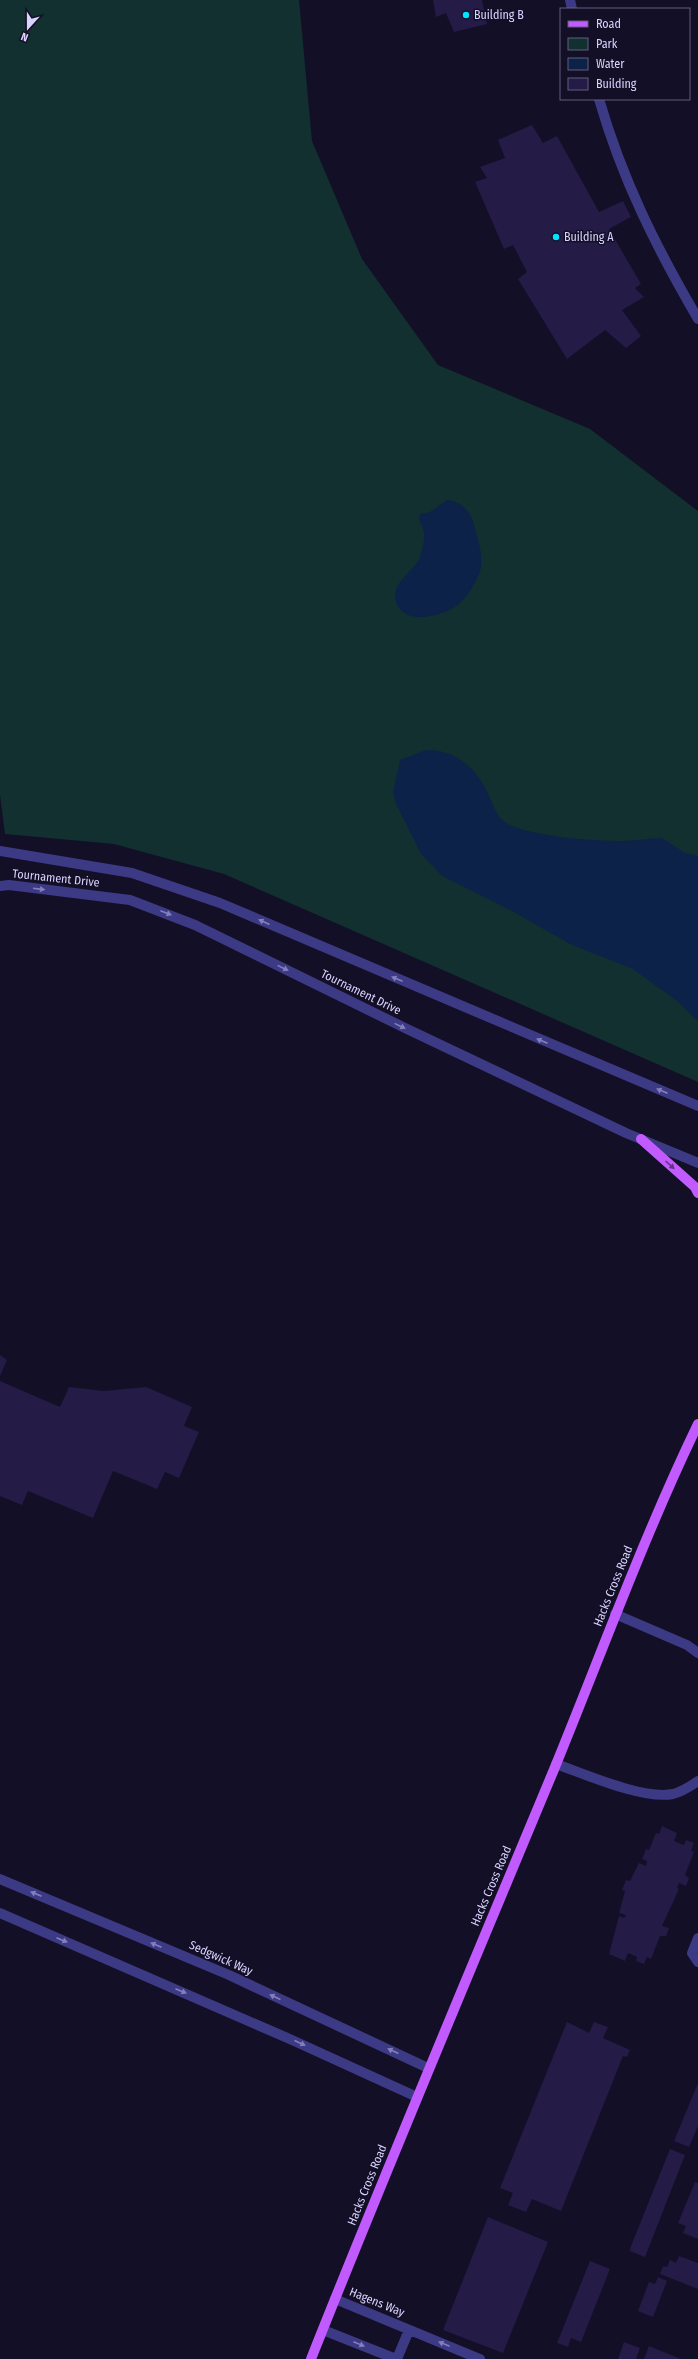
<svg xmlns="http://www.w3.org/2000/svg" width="698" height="2359" font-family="'Fira Sans Condensed',sans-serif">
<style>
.green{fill:#12302f}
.water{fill:#0c2248}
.building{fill:#241b47}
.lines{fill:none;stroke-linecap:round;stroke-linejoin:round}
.minor{stroke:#3d3a85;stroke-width:10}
.major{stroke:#c25bff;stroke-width:10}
.oneway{fill:#837fbc}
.oneway2{fill:#623188}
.poi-dot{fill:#00e5ff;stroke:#130f26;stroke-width:1.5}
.labels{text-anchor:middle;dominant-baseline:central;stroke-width:3;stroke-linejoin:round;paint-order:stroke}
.poi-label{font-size:12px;fill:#d9d4ff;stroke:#130f26;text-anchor:start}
.street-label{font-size:12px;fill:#d9d4ff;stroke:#130f26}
</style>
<rect width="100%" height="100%" fill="#130f26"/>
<path class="green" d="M 0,0 L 299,0 L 312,141 L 362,259 L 438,365 L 590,429 L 698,511 L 698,1082 L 224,874 L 114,844 L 5,834 L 0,795 Z"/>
<path class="water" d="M 447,500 C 463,501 472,514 475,528 C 478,540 483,555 481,567 C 479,578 468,596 460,603 C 446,616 404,627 396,602 C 390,585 411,573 418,561 C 421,555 424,544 424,538 C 425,529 421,525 419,518 L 420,514 L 430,512 Z
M 426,750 C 457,749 478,770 490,798 C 495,809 497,818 508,824 C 535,837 593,841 623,841 C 636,841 649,838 662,838 L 685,853 L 698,856 L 698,1021 L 677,1001 L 633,969 L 572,945 L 510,910 L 442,876 L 421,854 L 396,804 L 393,792 L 400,760 Z"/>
<path class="building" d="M 433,0 L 482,0 L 487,24 L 454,32 L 446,13 L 436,17 Z
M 532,125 L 543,143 L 557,136 L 599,212 L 623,201 L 631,217 L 609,229 L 641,284 L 635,288 L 644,297 L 622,310 L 641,336 L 626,348 L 605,330 L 567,359 L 518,279 L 527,272 L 513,245 L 504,249 L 475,182 L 487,178 L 480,167 L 505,158 L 498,140 Z
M 0,1355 L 7,1360 L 0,1376 Z
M 0,1381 L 60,1407 L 69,1387 L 104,1391 L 146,1387 L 192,1407 L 184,1426 L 199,1432 L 179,1478 L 165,1472 L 157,1489 L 113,1471 L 93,1518 L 28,1491 L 22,1505 L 0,1496 Z
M 662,1826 L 677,1833 L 674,1841 L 684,1845 L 686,1840 L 694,1843 L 691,1851 L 694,1852 L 685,1875 L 689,1878 L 686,1886 L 679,1883 L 677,1888 L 679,1889 L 662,1926 L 669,1928 L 666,1936 L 660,1936 L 651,1959 L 647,1957 L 644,1964 L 636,1961 L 637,1957 L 628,1953 L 625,1961 L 609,1954 L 619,1916 L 624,1918 L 626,1915 L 619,1913 L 625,1891 L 622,1890 L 626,1880 L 630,1881 L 639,1863 L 646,1866 L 647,1861 L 642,1859 L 646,1849 L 649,1850 L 656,1833 L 659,1834 Z
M 567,2022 L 589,2033 L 594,2022 L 608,2027 L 603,2038 L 630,2050 L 627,2057 L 623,2056 L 561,2211 L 532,2199 L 526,2212 L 508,2205 L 513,2193 L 500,2188 Z
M 698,2083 L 698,2126 L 689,2147 L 674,2141 Z
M 670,2149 L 685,2155 L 645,2257 L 630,2251 L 631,2246 Z
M 695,2182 L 698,2183 L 698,2239 L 683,2233 L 686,2226 L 678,2223 Z
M 488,2217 L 548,2242 L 503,2353 L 443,2330 Z
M 679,2256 L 698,2263 L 698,2289 L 660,2274 L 663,2266 L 667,2267 L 670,2260 L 676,2263 Z
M 590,2261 L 610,2269 L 581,2342 L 571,2338 L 568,2347 L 557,2343 Z
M 658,2277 L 667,2281 L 653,2317 L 638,2311 L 649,2282 L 655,2284 Z
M 624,2342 L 640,2348 L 636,2359 L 618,2359 Z
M 649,2346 L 681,2359 L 644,2359 Z"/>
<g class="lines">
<path class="minor" d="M 570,0 L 572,9
M 599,99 C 622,179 656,247 698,319
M 0,851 L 132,873 L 220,903 L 698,1106
M 0,886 L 9,885 L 130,900 L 195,925 L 405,1028 L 626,1133 L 698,1163
M 615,1614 L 687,1645 L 698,1653
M 556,1764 C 585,1774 643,1800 673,1794 C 681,1792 691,1786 698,1781
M 0,1879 L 229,1975 L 428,2068
M 0,1913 L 292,2040 L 417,2097
M 698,1938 L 692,1953 L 698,1962
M 335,2299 L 480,2359
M 323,2330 L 396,2359
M 397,2359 L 409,2330"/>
<path class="major" d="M 641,1139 L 695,1187 L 698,1193
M 311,2359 C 390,2160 473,1964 555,1767 C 602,1652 644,1536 698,1424"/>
</g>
<defs><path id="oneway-solid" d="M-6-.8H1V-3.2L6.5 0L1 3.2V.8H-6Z"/></defs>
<g class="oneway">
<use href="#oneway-solid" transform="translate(39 889) rotate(7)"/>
<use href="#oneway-solid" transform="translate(166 913) rotate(21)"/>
<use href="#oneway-solid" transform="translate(264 922) rotate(-156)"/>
<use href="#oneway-solid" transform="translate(283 968) rotate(26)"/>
<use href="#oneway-solid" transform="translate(397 979) rotate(-157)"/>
<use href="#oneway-solid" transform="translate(400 1026) rotate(26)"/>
<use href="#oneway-solid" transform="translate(542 1041) rotate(-157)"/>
<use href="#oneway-solid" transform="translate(662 1091) rotate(-157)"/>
<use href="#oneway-solid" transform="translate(36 1894) rotate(-157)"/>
<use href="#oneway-solid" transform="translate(62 1940) rotate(23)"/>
<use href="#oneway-solid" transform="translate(156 1945) rotate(-157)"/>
<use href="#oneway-solid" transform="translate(181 1991) rotate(23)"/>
<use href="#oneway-solid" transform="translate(275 1997) rotate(-155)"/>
<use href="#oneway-solid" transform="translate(300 2043) rotate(25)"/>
<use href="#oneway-solid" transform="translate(393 2051) rotate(-155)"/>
<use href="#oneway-solid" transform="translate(359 2344) rotate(22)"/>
<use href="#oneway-solid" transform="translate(444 2344) rotate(-157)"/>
</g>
<use class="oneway2" href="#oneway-solid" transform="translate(670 1165) rotate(42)"/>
<g class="poi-dot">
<circle cx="466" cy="15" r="4"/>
<circle cx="556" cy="237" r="4"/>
</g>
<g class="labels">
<g class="poi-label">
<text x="474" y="15">Building B</text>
<text x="564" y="237">Building A</text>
</g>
<g class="street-label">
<text transform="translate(56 878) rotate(6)">Tournament Drive</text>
<text transform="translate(361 992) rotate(26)">Tournament Drive</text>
<text transform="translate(613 1586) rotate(-68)">Hacks Cross Road</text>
<text transform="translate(491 1886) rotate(-67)">Hacks Cross Road</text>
<text transform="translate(221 1958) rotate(24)">Sedgwick Way</text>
<text transform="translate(367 2185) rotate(-68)">Hacks Cross Road</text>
<text transform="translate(377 2302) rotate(22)">Hagens Way</text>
</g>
</g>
<rect x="560" y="8" width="130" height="92" fill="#130f26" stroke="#625e7d"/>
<rect x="568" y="21" width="20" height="6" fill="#c25bff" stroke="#625e7d"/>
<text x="596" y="28" font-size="12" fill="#d9d4ff">Road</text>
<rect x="568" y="38" width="20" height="12" fill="#12302f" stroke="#625e7d"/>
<text x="596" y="48" font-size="12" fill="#d9d4ff">Park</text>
<rect x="568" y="58" width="20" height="12" fill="#0c2248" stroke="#625e7d"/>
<text x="596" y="68" font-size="12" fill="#d9d4ff">Water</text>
<rect x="568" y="78" width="20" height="12" fill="#241b47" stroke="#625e7d"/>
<text x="596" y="88" font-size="12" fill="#d9d4ff">Building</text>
<g transform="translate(28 28) rotate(201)" stroke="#130f26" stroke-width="3" paint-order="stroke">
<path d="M0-3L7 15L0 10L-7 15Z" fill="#d9d4ff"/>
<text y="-6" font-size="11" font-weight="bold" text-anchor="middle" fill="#d9d4ff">N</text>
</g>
</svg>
